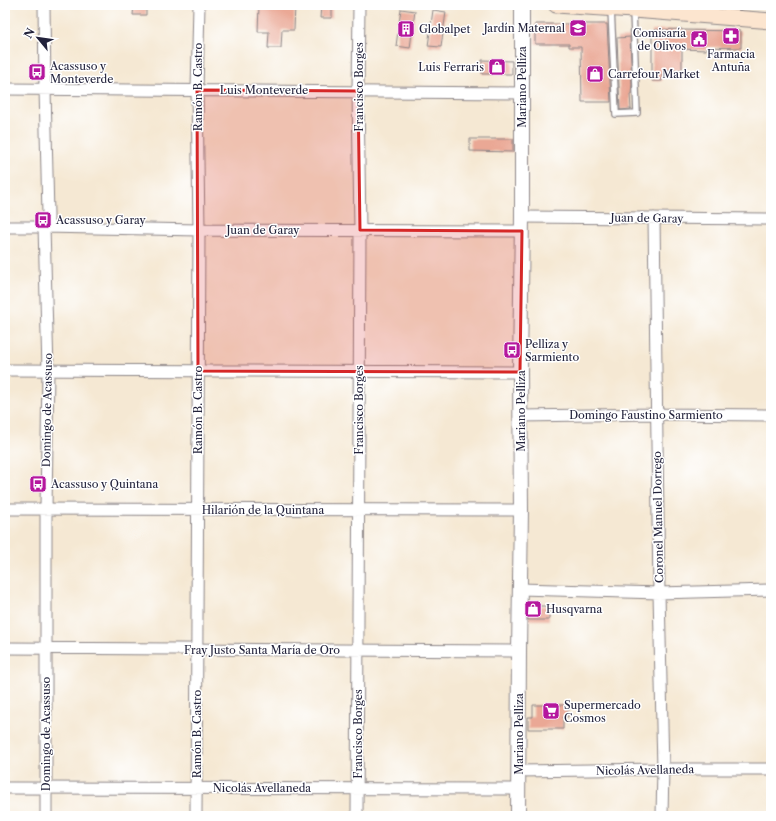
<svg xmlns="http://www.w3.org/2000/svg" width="776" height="821" font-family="'Libre Caslon Text',serif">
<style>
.building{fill:#eaa895}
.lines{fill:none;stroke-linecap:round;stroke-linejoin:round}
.service-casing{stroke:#8c8587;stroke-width:8}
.minor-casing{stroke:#8c8587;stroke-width:13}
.tertiary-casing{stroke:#8c8587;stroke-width:16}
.secondary-casing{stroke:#8c8587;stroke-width:17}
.service{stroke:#fff;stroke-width:5.5}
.minor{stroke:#fff;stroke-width:11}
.tertiary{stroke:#fff;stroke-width:14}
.secondary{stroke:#fce5cf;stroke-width:15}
.marked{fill:#d62828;fill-opacity:0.2;stroke:#d62828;stroke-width:3;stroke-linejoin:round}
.labels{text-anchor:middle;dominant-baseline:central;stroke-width:3;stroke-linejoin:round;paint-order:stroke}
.poi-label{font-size:11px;fill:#22223b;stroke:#fff;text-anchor:start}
.street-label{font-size:11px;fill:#22223b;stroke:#fff}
</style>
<rect width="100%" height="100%" fill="#fff"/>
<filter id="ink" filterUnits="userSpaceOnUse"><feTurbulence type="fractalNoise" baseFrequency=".025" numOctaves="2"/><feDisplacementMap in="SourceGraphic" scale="8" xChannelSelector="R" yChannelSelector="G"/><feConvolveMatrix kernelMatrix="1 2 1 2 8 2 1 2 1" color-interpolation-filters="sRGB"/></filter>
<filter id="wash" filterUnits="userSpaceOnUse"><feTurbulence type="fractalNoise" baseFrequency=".012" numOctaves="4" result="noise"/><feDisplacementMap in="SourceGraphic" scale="16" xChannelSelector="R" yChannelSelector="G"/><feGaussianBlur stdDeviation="0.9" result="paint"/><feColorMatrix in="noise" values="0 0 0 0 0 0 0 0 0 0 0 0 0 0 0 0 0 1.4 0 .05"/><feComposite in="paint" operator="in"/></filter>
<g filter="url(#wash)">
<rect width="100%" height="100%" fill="#f5e8d3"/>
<g id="blocks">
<path class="building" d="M 134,5 L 146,5 L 146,15 L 133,15 Z
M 259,5 L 295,5 L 294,30 L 282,30 L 281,48 L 268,48 L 269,32 L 258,32 Z
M 321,5 L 332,5 L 332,18 L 320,18 Z
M 401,9 L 415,11 L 410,48 L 396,46 Z
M 433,10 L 446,12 L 441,47 L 428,46 Z
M 535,24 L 607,24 L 611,102 L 582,102 L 581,47 L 569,47 L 569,44 L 535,44 Z
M 682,29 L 682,30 L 741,31 L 741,48 L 706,47 L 706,50 L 682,49 L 682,70 L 665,70 L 665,75 L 662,75 L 662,81 L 652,81 L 652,30 Z
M 630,37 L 632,84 L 631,94 L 630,94 L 631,109 L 620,110 L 617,38 Z
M 482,60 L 512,61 L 512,74 L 482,74 Z
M 470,139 L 513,139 L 513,152 L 470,151 Z
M 533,606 L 549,606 L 549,620 L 528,620 L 528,609 Z
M 533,705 L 568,705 L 568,717 L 563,717 L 563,729 L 528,729 L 528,717 L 533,717 Z"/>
</g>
</g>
<g filter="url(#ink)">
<use href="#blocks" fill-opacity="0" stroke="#8c8587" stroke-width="1"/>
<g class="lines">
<defs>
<path id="service" d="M 611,9 L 616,114 L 637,113 L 633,11"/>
<path id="minor" d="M 44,5 L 45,89 L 48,215 L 48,220 L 44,227 L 48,370 L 46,509 L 46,816
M 5,89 L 522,93
M 522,217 L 771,219
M 654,218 L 659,593 L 663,769 L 662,816
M 5,227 L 44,227 L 199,230 L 522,231
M 5,370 L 520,372
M 521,416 L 657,414 L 771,415
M 5,509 L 521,510
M 520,589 L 659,593 L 771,590
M 5,648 L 519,651
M 519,771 L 663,769 L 771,769
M 5,788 L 518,789
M 196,816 L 199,230 L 197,90 L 199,5
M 357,816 L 360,230 L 358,91 L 359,5"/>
<path id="tertiary" d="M 518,816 L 519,651 L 521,510 L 520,372 L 522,217 L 522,5"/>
<path id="secondary" d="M 556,5 L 633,10 L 771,21"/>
</defs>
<use href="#service" class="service-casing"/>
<use href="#minor" class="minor-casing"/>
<use href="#tertiary" class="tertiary-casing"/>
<use href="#secondary" class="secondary-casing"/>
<use href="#service" class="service"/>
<use href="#minor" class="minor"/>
<use href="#tertiary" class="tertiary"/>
<use href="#secondary" class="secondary"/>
</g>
</g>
<path class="marked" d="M 197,90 L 358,91 L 360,230 L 522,231 L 520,372 L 198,371 Z"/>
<defs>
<symbol id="school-square" viewBox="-11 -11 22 22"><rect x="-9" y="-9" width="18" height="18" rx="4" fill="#b5179e" stroke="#fff"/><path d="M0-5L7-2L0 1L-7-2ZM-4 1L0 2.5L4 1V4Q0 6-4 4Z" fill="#fff"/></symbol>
<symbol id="building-square" viewBox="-11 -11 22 22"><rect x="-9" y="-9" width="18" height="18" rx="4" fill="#b5179e" stroke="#fff"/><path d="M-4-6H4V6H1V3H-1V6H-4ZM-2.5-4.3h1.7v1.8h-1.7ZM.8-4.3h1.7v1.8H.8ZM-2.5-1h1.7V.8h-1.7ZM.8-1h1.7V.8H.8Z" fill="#fff"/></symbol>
<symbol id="pharmacy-square" viewBox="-11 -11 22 22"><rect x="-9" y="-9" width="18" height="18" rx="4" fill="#b5179e" stroke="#fff"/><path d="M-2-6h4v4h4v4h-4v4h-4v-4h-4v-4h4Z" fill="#fff"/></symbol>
<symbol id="civic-square" viewBox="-11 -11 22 22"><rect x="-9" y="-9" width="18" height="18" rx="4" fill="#b5179e" stroke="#fff"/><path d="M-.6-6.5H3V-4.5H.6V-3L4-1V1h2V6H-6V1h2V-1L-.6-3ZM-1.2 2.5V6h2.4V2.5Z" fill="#fff"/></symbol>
<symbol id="shop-square" viewBox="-11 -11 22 22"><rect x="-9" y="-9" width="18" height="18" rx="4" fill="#b5179e" stroke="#fff"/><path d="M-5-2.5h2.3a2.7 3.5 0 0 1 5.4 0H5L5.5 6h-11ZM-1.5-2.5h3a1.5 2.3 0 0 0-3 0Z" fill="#fff"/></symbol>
<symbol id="bus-square" viewBox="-11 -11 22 22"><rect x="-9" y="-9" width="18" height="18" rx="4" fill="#b5179e" stroke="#fff"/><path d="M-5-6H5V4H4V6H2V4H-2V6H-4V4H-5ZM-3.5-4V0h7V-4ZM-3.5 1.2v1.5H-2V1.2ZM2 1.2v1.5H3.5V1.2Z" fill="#fff"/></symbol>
<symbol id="supermarket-square" viewBox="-11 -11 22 22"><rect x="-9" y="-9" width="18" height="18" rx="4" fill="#b5179e" stroke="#fff"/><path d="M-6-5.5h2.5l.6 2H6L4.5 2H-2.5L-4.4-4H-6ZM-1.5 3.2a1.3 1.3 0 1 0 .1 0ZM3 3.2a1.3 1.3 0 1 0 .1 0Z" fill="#fff"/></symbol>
</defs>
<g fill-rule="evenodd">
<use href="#school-square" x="568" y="18" width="20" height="20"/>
<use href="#building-square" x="396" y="19" width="20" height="20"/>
<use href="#pharmacy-square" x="721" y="26" width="20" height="20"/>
<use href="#civic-square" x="689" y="29" width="20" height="20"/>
<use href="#shop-square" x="487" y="57" width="20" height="20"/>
<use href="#bus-square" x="27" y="62" width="20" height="20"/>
<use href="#shop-square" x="585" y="64" width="20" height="20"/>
<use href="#bus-square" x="33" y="210" width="20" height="20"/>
<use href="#bus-square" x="502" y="340" width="20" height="20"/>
<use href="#bus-square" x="28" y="474" width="20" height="20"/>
<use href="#shop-square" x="523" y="599" width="20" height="20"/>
<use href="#supermarket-square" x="541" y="701" width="20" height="20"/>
</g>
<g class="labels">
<g class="poi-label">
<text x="565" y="28" text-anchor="end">Jardín Maternal</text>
<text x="419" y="29">Globalpet</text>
<text x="686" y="33" text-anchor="end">Comisaría<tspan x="686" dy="13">de Olivos</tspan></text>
<text x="731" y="54" text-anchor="middle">Farmacia<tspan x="731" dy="13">Antuña</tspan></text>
<text x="50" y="66">Acassuso y<tspan x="50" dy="13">Monteverde</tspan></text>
<text x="484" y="67" text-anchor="end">Luis Ferraris</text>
<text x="608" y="74">Carrefour Market</text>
<text x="56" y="220">Acassuso y Garay</text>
<text x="525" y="344">Pelliza y<tspan x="525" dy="13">Sarmiento</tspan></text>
<text x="51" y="484">Acassuso y Quintana</text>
<text x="546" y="609">Husqvarna</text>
<text x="564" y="705">Supermercado<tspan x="564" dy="13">Cosmos</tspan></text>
</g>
<g class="street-label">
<text transform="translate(198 87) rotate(-90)">Ramón B. Castro</text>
<text transform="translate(359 87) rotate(-90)">Francisco Borges</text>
<text transform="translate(522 87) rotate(-90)">Mariano Pelliza</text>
<text x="264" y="90">Luis Monteverde</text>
<text transform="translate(647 218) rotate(1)">Juan de Garay</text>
<text x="263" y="230">Juan de Garay</text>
<text transform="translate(47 410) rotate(-89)">Domingo de Acassuso</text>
<text transform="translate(198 410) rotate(-90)">Ramón B. Castro</text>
<text transform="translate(359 410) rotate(-90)">Francisco Borges</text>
<text transform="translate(521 411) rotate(-90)">Mariano Pelliza</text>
<text x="646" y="415">Domingo Faustino Sarmiento</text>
<text x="263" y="510">Hilarión de la Quintana</text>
<text transform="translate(658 517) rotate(-91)">Coronel Manuel Dorrego</text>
<text x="262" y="650">Fray Justo Santa María de Oro</text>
<text transform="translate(46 734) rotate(-90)">Domingo de Acassuso</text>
<text transform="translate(197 734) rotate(-90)">Ramón B. Castro</text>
<text transform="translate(358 734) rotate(-90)">Francisco Borges</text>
<text transform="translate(519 734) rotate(-90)">Mariano Pelliza</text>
<text transform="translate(645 770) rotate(-1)">Nicolás Avellaneda</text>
<text x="262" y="788">Nicolás Avellaneda</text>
</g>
</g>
<rect width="776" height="821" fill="none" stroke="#fff" stroke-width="20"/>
<g transform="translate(38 38) rotate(299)" stroke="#ffffff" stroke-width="3" paint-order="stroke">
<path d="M0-3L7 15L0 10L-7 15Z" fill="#22223b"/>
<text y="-6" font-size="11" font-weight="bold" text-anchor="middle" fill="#22223b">N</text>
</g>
</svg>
